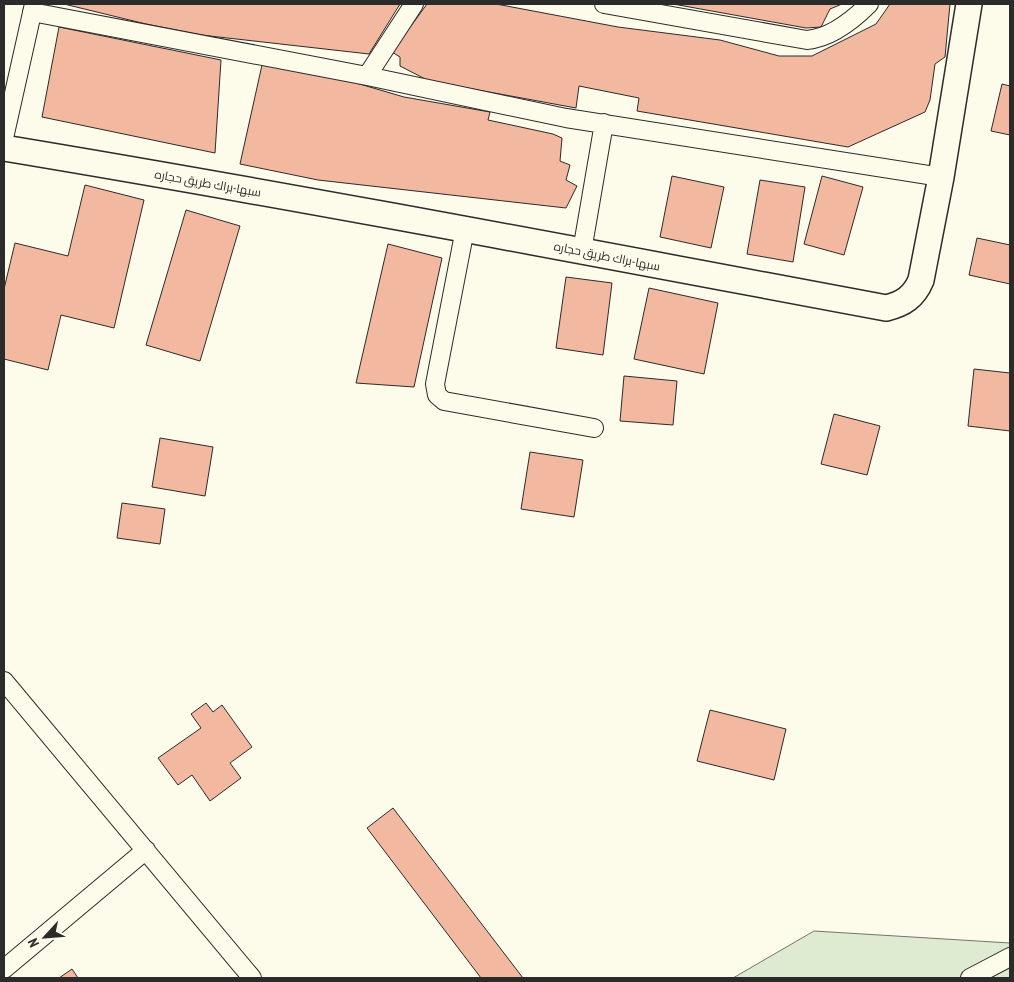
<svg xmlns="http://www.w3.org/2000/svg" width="1014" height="982" font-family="'PT Sans Narrow',Cairo,sans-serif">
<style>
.green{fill:#deebd1;stroke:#74746e}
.building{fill:#f2b8a0;stroke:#2b2b2b}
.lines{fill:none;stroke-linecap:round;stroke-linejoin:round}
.minor-casing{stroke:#2b2b2b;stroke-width:20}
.secondary-casing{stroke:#2b2b2b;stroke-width:28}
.minor{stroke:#fdfbea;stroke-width:18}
.secondary{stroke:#fdfbea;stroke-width:25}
.labels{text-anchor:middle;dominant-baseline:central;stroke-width:4;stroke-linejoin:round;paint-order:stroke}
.street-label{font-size:12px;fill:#2b2b2b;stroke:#fdfbea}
</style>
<rect width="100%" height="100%" fill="#fdfbea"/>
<path class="green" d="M 814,931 L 1010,943 L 1010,978 L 733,978 Z"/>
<path class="building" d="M 64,4 L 400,4 L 369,54 L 201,35 L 146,24 Z
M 427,4 L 496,4 L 618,27 L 720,40 L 779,56 L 812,56 L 876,24 L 890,4 L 950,4 L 945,57 L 935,64 L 930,100 L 925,112 L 848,147 L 637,111 L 639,98 L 579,86 L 576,108 L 429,81 L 400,66 L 400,57 L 392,52 Z
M 673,4 L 842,4 L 830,9 L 821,27 L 806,28 Z
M 59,27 L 221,60 L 215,153 L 42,117 Z
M 264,56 L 404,97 L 490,112 L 488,120 L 553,134 L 562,138 L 560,161 L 570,165 L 566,180 L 577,186 L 566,208 L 318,180 L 240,164 Z
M 1002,84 L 1010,86 L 1010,135 L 991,131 Z
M 672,176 L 724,187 L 711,248 L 660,237 Z
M 822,176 L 863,187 L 844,255 L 804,244 Z
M 760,180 L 805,187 L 793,262 L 747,254 Z
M 85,185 L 144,200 L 114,328 L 61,315 L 48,370 L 4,359 L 4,289 L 15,243 L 68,256 Z
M 186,210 L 240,226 L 200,361 L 146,345 Z
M 977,238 L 1010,245 L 1010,284 L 969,275 Z
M 388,244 L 442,258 L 414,387 L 356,383 Z
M 566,277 L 612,283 L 603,355 L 556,348 Z
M 649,288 L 718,303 L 704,374 L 634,359 Z
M 974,369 L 1010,373 L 1010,431 L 968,426 Z
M 624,376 L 677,381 L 673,425 L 620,421 Z
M 834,414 L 880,426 L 867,475 L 821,464 Z
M 160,438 L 213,447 L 205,496 L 152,487 Z
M 530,452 L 583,460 L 574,517 L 521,509 Z
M 122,503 L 165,509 L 160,544 L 117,538 Z
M 206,703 L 213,712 L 222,705 L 252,747 L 230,763 L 241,778 L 210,801 L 192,775 L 178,785 L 158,758 L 201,728 L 191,714 Z
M 710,710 L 786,729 L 774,780 L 697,761 Z
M 393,808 L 523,978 L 481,978 L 367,828 Z
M 72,969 L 78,978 L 59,978 Z"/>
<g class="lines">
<defs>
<path id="minor" d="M 604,4 L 807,40 C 830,38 853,20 869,4
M 32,12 L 367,76 L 566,118 L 941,177
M 367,76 L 414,4
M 4,138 L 34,4
M 465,229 L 435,384 L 437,395 L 444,401 L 594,428
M 582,251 L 604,123
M 4,681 L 252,978
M 4,969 L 146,850
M 970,978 L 1010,957"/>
<path id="secondary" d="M 4,148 C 299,197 592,253 886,308 C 903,304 914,297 921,280 L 941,177 L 969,4"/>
</defs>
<use href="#minor" class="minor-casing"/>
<use href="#secondary" class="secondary-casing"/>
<use href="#minor" class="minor"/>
<use href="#secondary" class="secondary"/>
</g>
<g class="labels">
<g class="street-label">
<text transform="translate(208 183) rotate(10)">سبها-براك طريق حجاره</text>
<text transform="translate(607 256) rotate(11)">سبها-براك طريق حجاره</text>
</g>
</g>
<rect width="1014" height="982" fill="none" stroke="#2b2b2b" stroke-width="10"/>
<g transform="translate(45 937) rotate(244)" stroke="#fdfbea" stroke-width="4" paint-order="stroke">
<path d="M0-4L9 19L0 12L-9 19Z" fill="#2b2b2b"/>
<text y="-8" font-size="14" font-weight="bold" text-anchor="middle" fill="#2b2b2b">N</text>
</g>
</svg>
